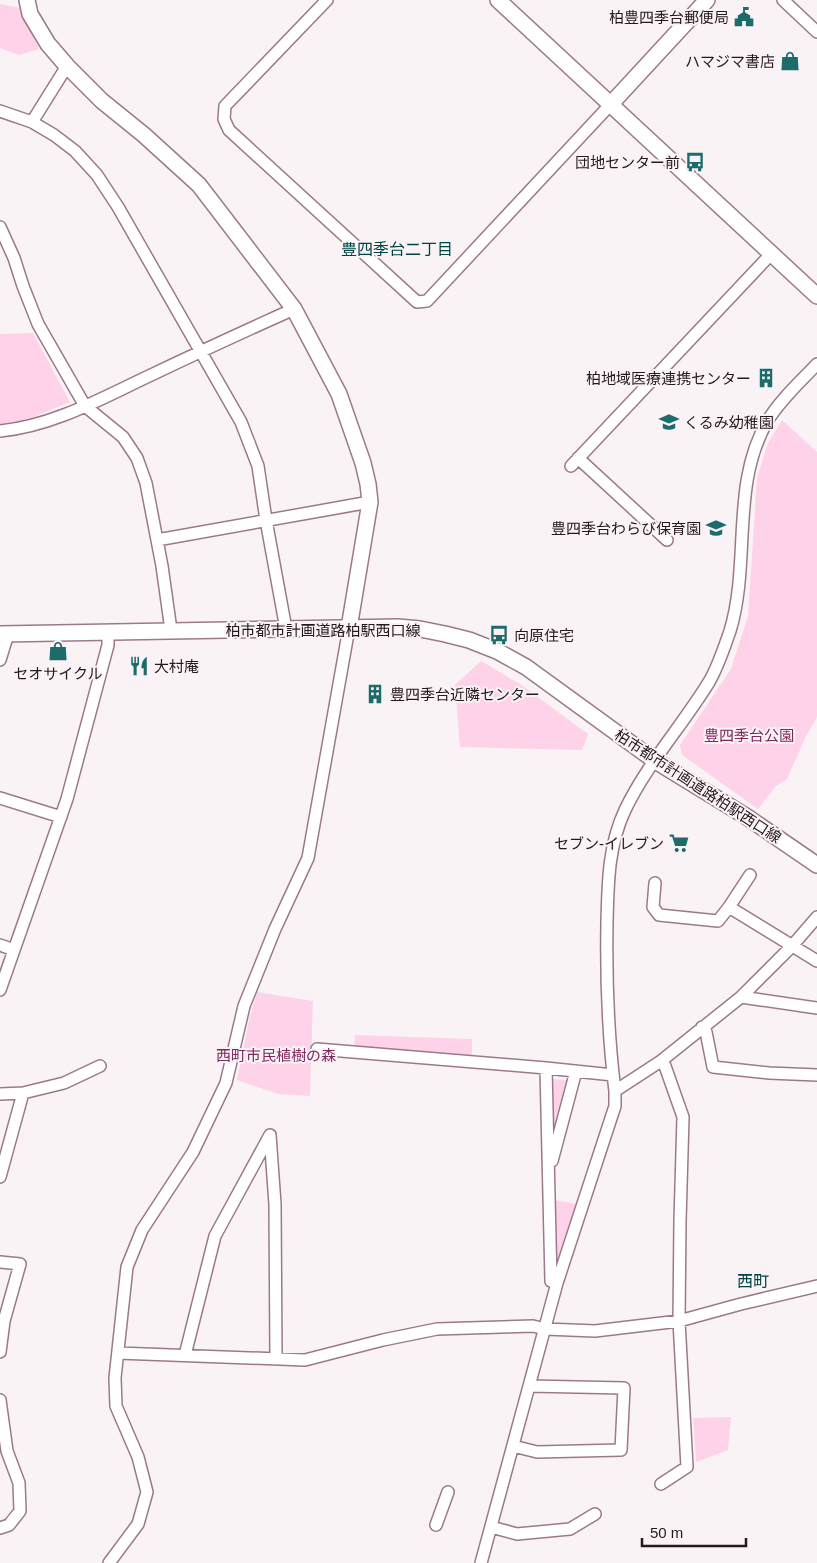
<svg xmlns="http://www.w3.org/2000/svg" width="817" height="1563" font-family="Arial,'Noto Sans JP',sans-serif">
<style>
.green{fill:#fed2e9}
.lines{fill:none;stroke-linecap:round;stroke-linejoin:round}
.minor-casing{stroke:#9b798b;stroke-width:14}
.tertiary-casing{stroke:#9b798b;stroke-width:18}
.minor{stroke:#fff;stroke-width:11}
.tertiary{stroke:#fff;stroke-width:15}
.labels{text-anchor:middle;dominant-baseline:central;stroke-width:4;stroke-linejoin:round;paint-order:stroke}
.poi-label{font-size:15px;fill:#25181f;stroke:#faf3f6;text-anchor:end}
.street-label{font-size:15px;fill:#25181f;stroke:#faf3f6}
.park-label{font-size:15px;fill:#7d275d;stroke:#faf3f6}
.neighbourhood-label{font-size:16px;fill:#044;stroke:#faf3f6}
</style>
<rect width="100%" height="100%" fill="#faf3f6"/>
<path class="green" d="M 0,4 L 21,8 L 39,49 L 19,55 L 0,48 Z
M 33,333 L 70,402 L 16,424 L 0,424 L 0,334 Z
M 782,420 L 817,452 L 817,717 L 806,736 L 787,779 L 776,786 L 758,809 L 682,755 L 680,745 L 731,669 L 748,616 L 757,478 L 768,443 Z
M 481,661 L 520,684 L 588,734 L 582,750 L 460,747 L 455,685 Z
M 257,992 L 313,1001 L 310,1096 L 278,1094 L 237,1080 L 249,1020 Z
M 355,1035 L 472,1039 L 472,1058 L 354,1049 Z
M 552,1079 L 567,1080 L 552,1139 Z
M 548,1199 L 577,1204 L 556,1269 Z
M 731,1417 L 728,1450 L 696,1462 L 693,1418 Z"/>
<g class="lines">
<defs>
<path id="minor" d="M 327,0 L 225,106 L 224,119 L 229,130 L 417,302 L 427,301 L 610,105
M 783,0 L 817,32
M 0,111 L 32,122 L 54,135 L 75,151 L 97,175 L 118,207 L 241,422 L 258,466 L 266,520 L 286,629
M 32,122 L 67,66
M 0,227 L 14,258 L 23,286 L 38,324 L 85,406 L 123,437 L 137,458 L 146,483 L 162,566 L 171,630
M 0,431 C 53,426 102,398 149,376 C 197,353 245,331 294,309
M 578,458 L 667,540
M 571,466 L 772,253
M 157,540 L 370,502
M 0,660 L 8,634
M 0,798 L 61,817
M 655,883 L 653,907 L 659,915 L 718,921 L 729,907 L 817,961
M 729,907 L 750,875
M 0,945 L 14,950
M 0,990 L 67,799 L 108,645 L 108,632
M 741,997 L 817,1008
M 702,1027 L 706,1032 L 713,1067 L 769,1073 L 817,1075
M 317,1049 L 546,1068 L 613,1075
M 546,1068 L 551,1281 L 557,1283
M 615,1091 L 661,1061 L 741,997 L 792,946 L 817,917
M 0,1094 L 23,1093 L 64,1083 L 100,1066
M 552,1161 L 576,1071
M 0,1177 L 23,1093
M 0,1262 L 20,1264 L 4,1321 L 0,1352
M 118,1353 L 305,1360 L 383,1340 L 437,1329 L 533,1326 L 545,1329 L 595,1331 L 679,1321 L 741,1304 L 817,1286
M 185,1355 L 215,1236 L 270,1135 L 275,1204 L 276,1359
M 0,1400 L 7,1451 L 19,1483 L 20,1511 L 9,1525 L 0,1528
M 513,1446 L 537,1452 L 621,1450 L 624,1388 L 529,1386
M 661,1484 L 687,1467 L 679,1321 L 680,1221 L 683,1117 L 665,1066 L 661,1061
M 436,1525 L 448,1492
M 491,1527 L 517,1534 L 570,1529 L 595,1514
M 109,1563 L 138,1524 L 147,1492 L 138,1457 L 116,1406 L 115,1378 L 127,1267 L 142,1230 L 193,1152 L 226,1083 L 244,1006 L 275,929 L 308,858 L 349,628
M 481,1563 L 557,1283 L 615,1106 L 615,1091 C 608,1035 606,978 607,922 C 608,884 608,846 625,810 C 647,764 682,726 709,682 C 718,667 724,648 730,631 C 751,562 730,484 768,420 C 781,399 800,382 817,364"/>
<path id="tertiary" d="M 27,0 L 30,14 L 48,44 L 67,66 L 102,101 L 144,135 L 199,185 L 294,309 L 339,394 L 363,463 L 368,484 L 370,502 L 349,628
M 498,0 L 817,296
M 610,105 L 707,0
M 0,634 L 398,627 L 420,629 L 445,634 L 469,640 L 497,651 L 526,667 L 654,760 L 747,817 L 817,865"/>
</defs>
<use href="#minor" class="minor-casing"/>
<use href="#tertiary" class="tertiary-casing"/>
<use href="#minor" class="minor"/>
<use href="#tertiary" class="tertiary"/>
</g>
<defs>
<symbol id="civic-bare" viewBox="-9 -9 18 18"><path d="M-.6-6.5H3V-4.5H.6V-3L4-1V1h2V6H-6V1h2V-1L-.6-3ZM-1.2 2.5V6h2.4V2.5Z" fill="#1e6b6b" stroke="#faf3f6" stroke-width="2.5" paint-order="stroke"/></symbol>
<symbol id="shop-bare" viewBox="-9 -9 18 18"><path d="M-5-2.5h2.3a2.7 3.5 0 0 1 5.4 0H5L5.5 6h-11ZM-1.5-2.5h3a1.5 2.3 0 0 0-3 0Z" fill="#1e6b6b" stroke="#faf3f6" stroke-width="2.5" paint-order="stroke"/></symbol>
<symbol id="bus-bare" viewBox="-9 -9 18 18"><path d="M-5-6H5V4H4V6H2V4H-2V6H-4V4H-5ZM-3.5-4V0h7V-4ZM-3.5 1.2v1.5H-2V1.2ZM2 1.2v1.5H3.5V1.2Z" fill="#1e6b6b" stroke="#faf3f6" stroke-width="2.5" paint-order="stroke"/></symbol>
<symbol id="building-bare" viewBox="-9 -9 18 18"><path d="M-4-6H4V6H1V3H-1V6H-4ZM-2.5-4.3h1.7v1.8h-1.7ZM.8-4.3h1.7v1.8H.8ZM-2.5-1h1.7V.8h-1.7ZM.8-1h1.7V.8H.8Z" fill="#1e6b6b" stroke="#faf3f6" stroke-width="2.5" paint-order="stroke"/></symbol>
<symbol id="school-bare" viewBox="-9 -9 18 18"><path d="M0-5L7-2L0 1L-7-2ZM-4 1L0 2.5L4 1V4Q0 6-4 4Z" fill="#1e6b6b" stroke="#faf3f6" stroke-width="2.5" paint-order="stroke"/></symbol>
<symbol id="restaurant-bare" viewBox="-9 -9 18 18"><path d="M-5-6h1v4h1v-4h1v4h1v-4h1v5L-1.5 .5V6h-2V.5L-5-1ZM5-6V6H3V1.5H1.5Q1.5-4 5-6Z" fill="#1e6b6b" stroke="#faf3f6" stroke-width="2.5" paint-order="stroke"/></symbol>
<symbol id="supermarket-bare" viewBox="-9 -9 18 18"><path d="M-6-5.5h2.5l.6 2H6L4.5 2H-2.5L-4.4-4H-6ZM-1.5 3.2a1.3 1.3 0 1 0 .1 0ZM3 3.2a1.3 1.3 0 1 0 .1 0Z" fill="#1e6b6b" stroke="#faf3f6" stroke-width="2.5" paint-order="stroke"/></symbol>
</defs>
<g fill-rule="evenodd">
<use href="#civic-bare" x="730" y="3" width="28" height="28"/>
<use href="#shop-bare" x="776" y="47" width="28" height="28"/>
<use href="#bus-bare" x="681" y="148" width="28" height="28"/>
<use href="#building-bare" x="752" y="364" width="28" height="28"/>
<use href="#school-bare" x="655" y="408" width="28" height="28"/>
<use href="#school-bare" x="702" y="514" width="28" height="28"/>
<use href="#bus-bare" x="485" y="621" width="28" height="28"/>
<use href="#shop-bare" x="44" y="637" width="28" height="28"/>
<use href="#restaurant-bare" x="125" y="652" width="28" height="28"/>
<use href="#building-bare" x="361" y="680" width="28" height="28"/>
<use href="#supermarket-bare" x="665" y="829" width="28" height="28"/>
</g>
<g class="labels">
<g class="poi-label">
<text x="729" y="17">柏豊四季台郵便局</text>
<text x="775" y="61">ハマジマ書店</text>
<text x="680" y="162">団地センター前</text>
<text x="751" y="378">柏地域医療連携センター</text>
<text x="684" y="422" text-anchor="start">くるみ幼稚園</text>
<text x="701" y="528">豊四季台わらび保育園</text>
<text x="514" y="635" text-anchor="start">向原住宅</text>
<text x="154" y="666" text-anchor="start">大村庵</text>
<text x="58" y="673" text-anchor="middle">セオサイクル</text>
<text x="390" y="694" text-anchor="start">豊四季台近隣センター</text>
<text x="664" y="843">セブン-イレブン</text>
</g>
<g class="street-label">
<text x="323" y="630">柏市都市計画道路柏駅西口線</text>
<text transform="translate(698 786) rotate(33)">柏市都市計画道路柏駅西口線</text>
</g>
<g class="park-label">
<text x="749" y="735">豊四季台公園</text>
<text x="276" y="1055">西町市民植樹の森</text>
</g>
<g class="neighbourhood-label">
<text x="397" y="249">豊四季台二丁目</text>
<text x="753" y="1281">西町</text>
</g>
</g>
<path d="M642 1538v8h104v-8" fill="none" stroke="#25181f" stroke-width="2.5"/>
<text x="650" y="1538" font-size="15" fill="#25181f" stroke="#faf3f6" stroke-width="4" paint-order="stroke">50 m</text>
</svg>
